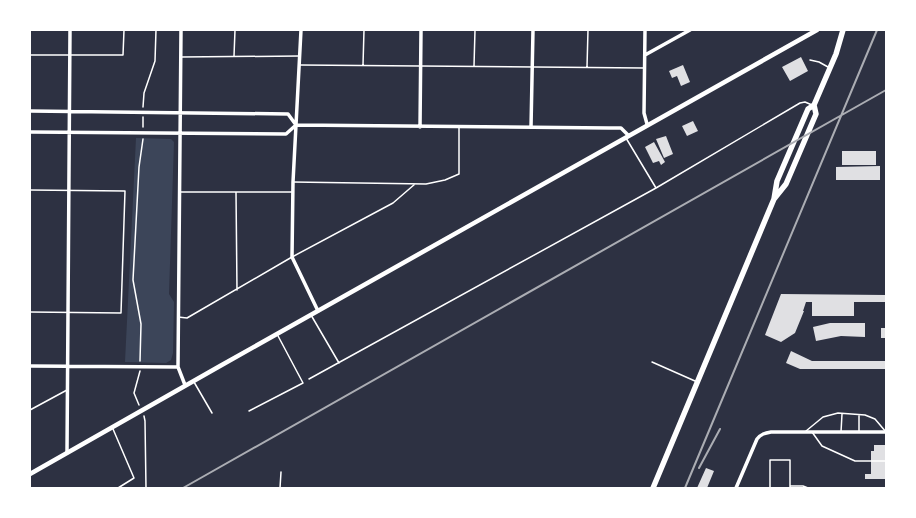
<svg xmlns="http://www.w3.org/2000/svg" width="916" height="518" font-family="'Asap Condensed',sans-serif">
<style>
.green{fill:#3c4559}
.building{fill:#e0e0e3}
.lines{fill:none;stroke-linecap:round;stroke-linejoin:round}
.path{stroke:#fff;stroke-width:1.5}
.service{stroke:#fff;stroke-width:1.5}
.minor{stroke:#fff;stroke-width:3.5}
.tertiary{stroke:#fff;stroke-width:4.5}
.trunk{stroke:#fff;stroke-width:5.5}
.rail{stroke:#abadb3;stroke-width:2}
</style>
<rect width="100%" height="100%" fill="#2d3142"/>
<path class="green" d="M 136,138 L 171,139 L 174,142 L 169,294 L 174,302 L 173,353 L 171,360 L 166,363 L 125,362 Z"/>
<path class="building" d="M 801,57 L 808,71 L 790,81 L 782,67 Z
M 683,65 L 690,82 L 681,86 L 677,76 L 672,78 L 669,71 Z
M 693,121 L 698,131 L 687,136 L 682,126 Z
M 666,136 L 673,154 L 664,158 L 656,139 Z
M 654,142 L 665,162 L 661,165 L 659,161 L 653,163 L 645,147 Z
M 842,151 L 876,151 L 876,165 L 842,165 Z
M 880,166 L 880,180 L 836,180 L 836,167 Z
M 781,294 L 886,295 L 886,302 L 854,302 L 854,316 L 812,316 L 812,302 L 806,302 L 803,311 L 804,311 L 795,333 L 781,342 L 765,335 Z
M 830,323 L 865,323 L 865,337 L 841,336 L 816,341 L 813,327 Z
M 881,328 L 886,328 L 886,338 L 881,338 Z
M 791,351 L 812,361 L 886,361 L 886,369 L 800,369 L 786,363 Z
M 874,445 L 886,445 L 886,479 L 865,479 L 865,474 L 871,474 L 871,451 L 874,451 Z
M 706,468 L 714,471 L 707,488 L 697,488 Z"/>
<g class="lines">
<path class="path" d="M 143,107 L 144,93 L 155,61 L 156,30
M 143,127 L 143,117
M 140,361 L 141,324 L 133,280 L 139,167 L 143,139
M 139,405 L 134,393 L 140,371
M 144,416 L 145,421 L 146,488"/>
<path class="service" d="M 30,55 L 123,55 L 124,30
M 234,56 L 235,30
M 181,57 L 299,56
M 810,60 L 819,62 L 828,67
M 300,65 L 644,68
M 363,65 L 364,30
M 474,66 L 475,30
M 587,67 L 588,30
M 626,138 L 656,188
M 293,182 L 426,184 L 445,180 L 459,174 L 459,128
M 30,190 L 125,191 L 121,313 L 30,312
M 179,192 L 292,192
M 236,192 L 237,290
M 311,315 L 339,363
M 178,317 L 187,318 L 292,257 L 393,203 L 415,184
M 652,362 L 695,381
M 309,379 L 656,188 L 800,103 L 805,102 L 812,105
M 194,382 L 212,413
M 30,410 L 67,390
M 249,411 L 303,383 L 277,334
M 859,415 L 859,432
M 113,429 L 134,478 L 118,488
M 806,431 L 823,417 L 838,413 L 865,415 L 875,419 L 886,432
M 812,432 L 822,446 L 855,461 L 886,461
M 841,432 L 842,414
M 790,486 L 803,486 L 808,488
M 280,488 L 281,472
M 770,488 L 770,460 L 790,460 L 790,488"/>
<path class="minor" d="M 181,30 L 178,367 L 185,385
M 301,30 L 293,182 L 292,257 L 318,311
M 645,30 L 644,113 L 647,124
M 645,55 L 690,30
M 30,111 L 288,114 L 296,125
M 420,127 L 421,30
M 531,127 L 533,30
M 30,132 L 286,134 L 296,125 L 609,128 L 621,128 L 628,135
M 30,366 L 178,367
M 67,453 L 70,30
M 736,488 L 757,439 C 761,434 765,433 771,432 L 886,432"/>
<path class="tertiary" d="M 30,474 L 220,366 L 817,30"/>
<path class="trunk" d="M 774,199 L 786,184 L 816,114 L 814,105 L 836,54 L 843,30
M 653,488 L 774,199 L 777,181 L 808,109 L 814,105"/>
<path class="rail" d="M 699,468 L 720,429
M 183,488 L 886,90
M 685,488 L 877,30"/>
</g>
<rect width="916" height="518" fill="none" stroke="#ffffff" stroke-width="62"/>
</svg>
